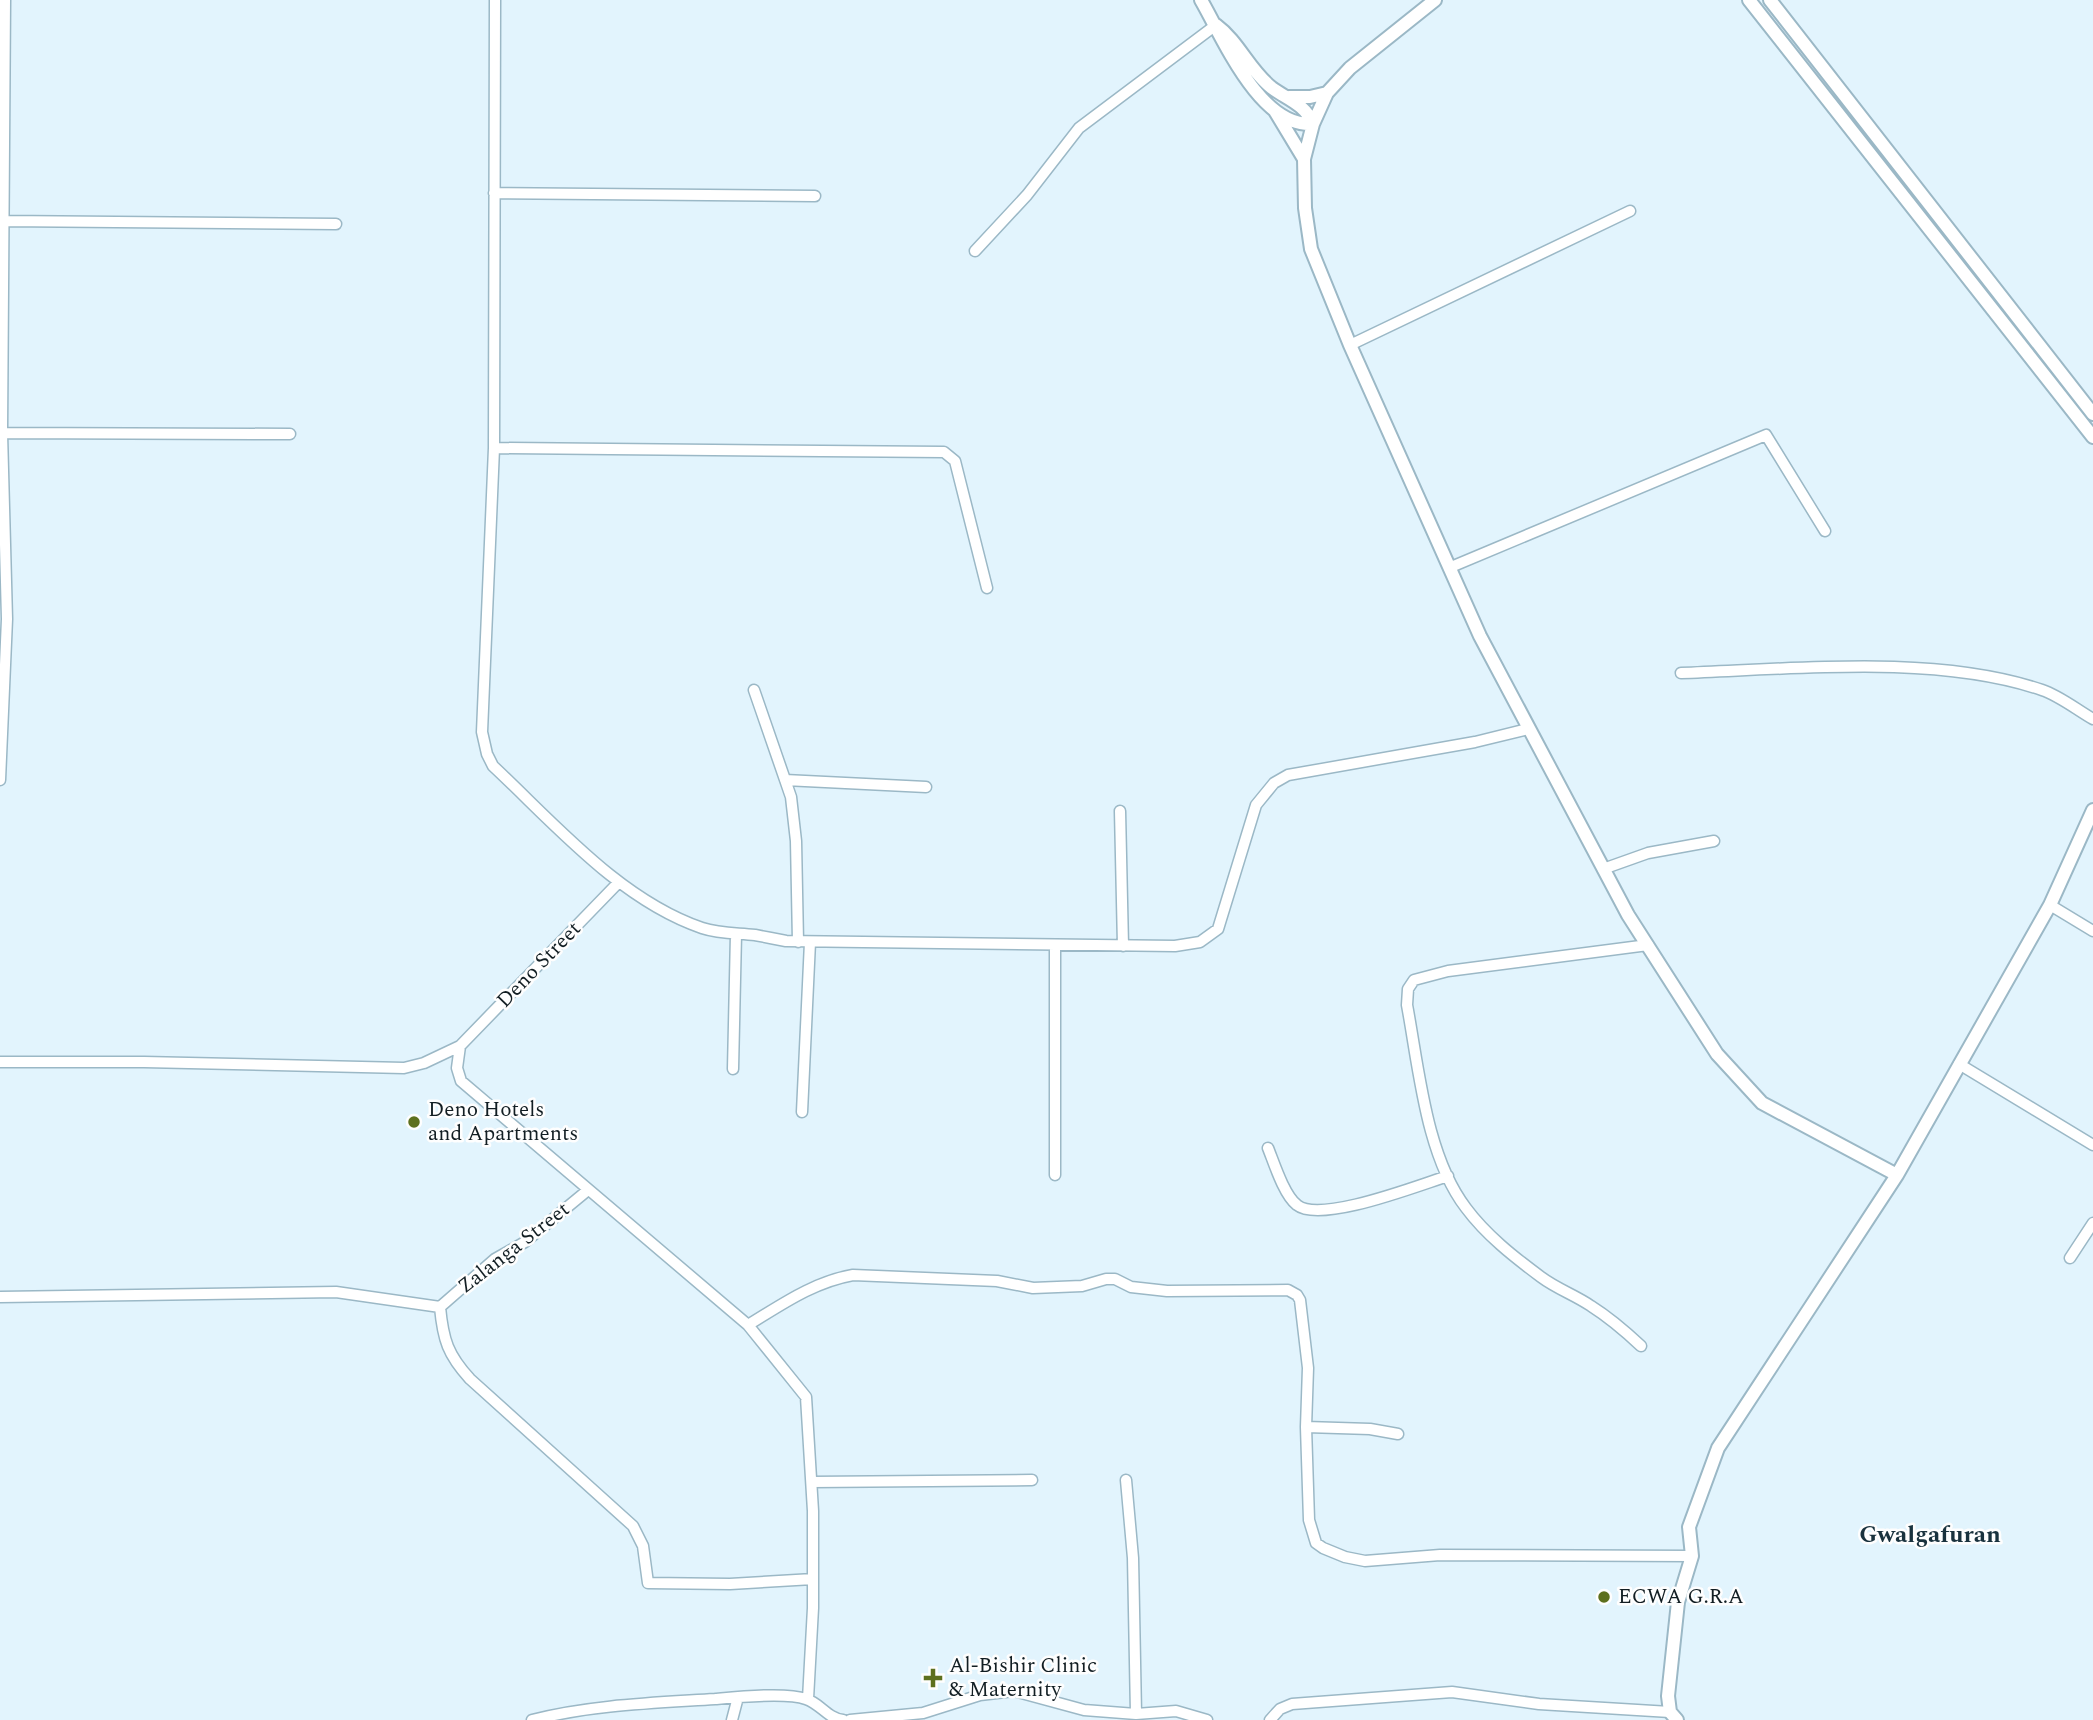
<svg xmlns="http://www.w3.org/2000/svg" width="2093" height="1720" font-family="Spectral,serif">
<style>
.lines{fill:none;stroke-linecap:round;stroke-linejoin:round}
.minor-casing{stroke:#9bb8c6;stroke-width:13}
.tertiary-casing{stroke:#9bb8c6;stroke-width:16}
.minor{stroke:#fff;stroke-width:10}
.tertiary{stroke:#fff;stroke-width:12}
.poi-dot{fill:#5d701e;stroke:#fefefe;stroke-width:2.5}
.labels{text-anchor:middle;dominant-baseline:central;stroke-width:5;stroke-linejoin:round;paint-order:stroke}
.street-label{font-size:21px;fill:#121e23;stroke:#fefefe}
.poi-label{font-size:21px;fill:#121e23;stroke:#fefefe;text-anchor:start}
.quarter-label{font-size:24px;font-weight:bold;fill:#19323e;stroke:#fefefe}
</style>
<rect width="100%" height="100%" fill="#e2f4fd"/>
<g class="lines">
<defs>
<path id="minor" d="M 495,0 L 494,448 L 482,732 L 487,754 L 493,766 C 555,824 620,900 702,928 C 720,934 737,933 755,935 C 765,937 776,939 786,941 L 1175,946 L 1200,942 L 1218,929 L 1256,805 L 1274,783 L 1288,775 L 1475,742 L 1528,729
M 494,193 L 815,196
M 4,221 L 336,224
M 975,251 L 1027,195 L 1079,128 L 1216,25
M 1350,345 L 1630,211
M 2,433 L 290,434
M 494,448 L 944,452 L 955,461 L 987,588
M 1451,567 L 1766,435 L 1825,531
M 1681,673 C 1793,669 1936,654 2042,690 C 2060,696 2077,710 2093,719
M 754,690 L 791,797 L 796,841 L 798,942
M 0,780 L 7,619 L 2,433 L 5,0
M 785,780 L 926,787
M 1120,811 L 1123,946
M 1603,869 L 1648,853 L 1714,841
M 2050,905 L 2093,931
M 1055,945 L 1055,1175
M 460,1046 L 457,1068 L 461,1081 L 748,1325 L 806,1397 L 813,1511 L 813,1608 L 808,1699
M 0,1062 L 144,1062 L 404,1068 L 424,1063 L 460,1046 L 618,883
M 1959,1064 L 2093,1145
M 733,1069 L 736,934
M 802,1112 L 810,942
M 1268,1148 C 1274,1163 1284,1195 1297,1205 C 1320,1224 1419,1185 1448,1176
M 2070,1258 L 2093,1223
M 0,1297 L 336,1292 L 440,1307
M 440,1307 C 443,1340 448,1355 470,1379 L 633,1526 L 643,1546 L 648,1583 L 730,1584 L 813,1579
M 440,1307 L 495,1259 L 525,1242 L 588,1190
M 748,1325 C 781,1305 813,1282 853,1275 L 997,1281 L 1033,1288 L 1082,1286 L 1106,1279 L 1115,1279 L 1131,1287 L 1167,1291 L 1288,1290 L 1297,1295 L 1300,1300 L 1308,1368 L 1306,1427 L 1309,1520 L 1316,1543 L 1323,1548 L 1345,1557 L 1365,1561 L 1440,1555 L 1692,1556
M 1641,1346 C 1625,1331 1610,1318 1591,1306 C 1575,1295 1557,1289 1541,1277 C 1514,1257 1486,1235 1466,1208 C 1426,1156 1419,1069 1407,1005 L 1408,989 L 1414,980 L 1448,971 L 1648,945
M 1306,1427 L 1370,1429 L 1398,1434
M 1126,1480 L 1133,1558 L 1136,1714
M 812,1482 L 1032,1480
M 532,1720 C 591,1705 654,1703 715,1699 C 737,1697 786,1692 806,1699 C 821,1704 827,1718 843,1720
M 732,1720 L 738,1697
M 850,1720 L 923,1713 L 980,1695 L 1014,1691 L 1084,1710 L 1136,1714 L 1176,1711 L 1207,1720
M 1270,1720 L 1280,1709 L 1292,1704 L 1452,1692 L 1539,1704 L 1670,1712"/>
<path id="tertiary" d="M 1201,0 C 1223,38 1260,128 1313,124 C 1305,104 1287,99 1272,88 C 1249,70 1239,42 1216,25
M 1435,0 L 1350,68 L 1327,93 L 1313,124 L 1304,159 L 1305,208 L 1311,249 L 1350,345 L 1480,636 L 1628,915 L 1717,1054 L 1762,1103 L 1897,1175
M 1749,0 L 2093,437
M 1770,0 L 2093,414
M 1289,97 L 1310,97 L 1327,93
M 1275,111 L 1304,159
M 1677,1720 L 1670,1712 L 1668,1696 L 1678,1602 L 1692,1556 L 1689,1527 L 1718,1448 L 1897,1175 L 2050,905 L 2093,810"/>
</defs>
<use href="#minor" class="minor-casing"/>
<use href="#tertiary" class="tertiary-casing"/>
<use href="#minor" class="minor"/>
<use href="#tertiary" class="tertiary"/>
</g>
<g class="poi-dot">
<circle cx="414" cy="1122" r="7"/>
<circle cx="1604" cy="1597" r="7"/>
<path d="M929.5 1667.5h7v7h7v7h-7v7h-7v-7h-7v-7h7z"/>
</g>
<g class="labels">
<g class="street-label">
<text transform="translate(539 965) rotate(-46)">Deno Street</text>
<text transform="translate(514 1248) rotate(-38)">Zalanga Street</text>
</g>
<g class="poi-label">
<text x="428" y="1110">Deno Hotels<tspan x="428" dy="24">and Apartments</tspan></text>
<text x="1618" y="1597">ECWA G.R.A</text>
<text x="949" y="1666">Al-Bishir Clinic<tspan x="949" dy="24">&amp; Maternity</tspan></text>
</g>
<g class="quarter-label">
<text x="1930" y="1535">Gwalgafuran</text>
</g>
</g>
</svg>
